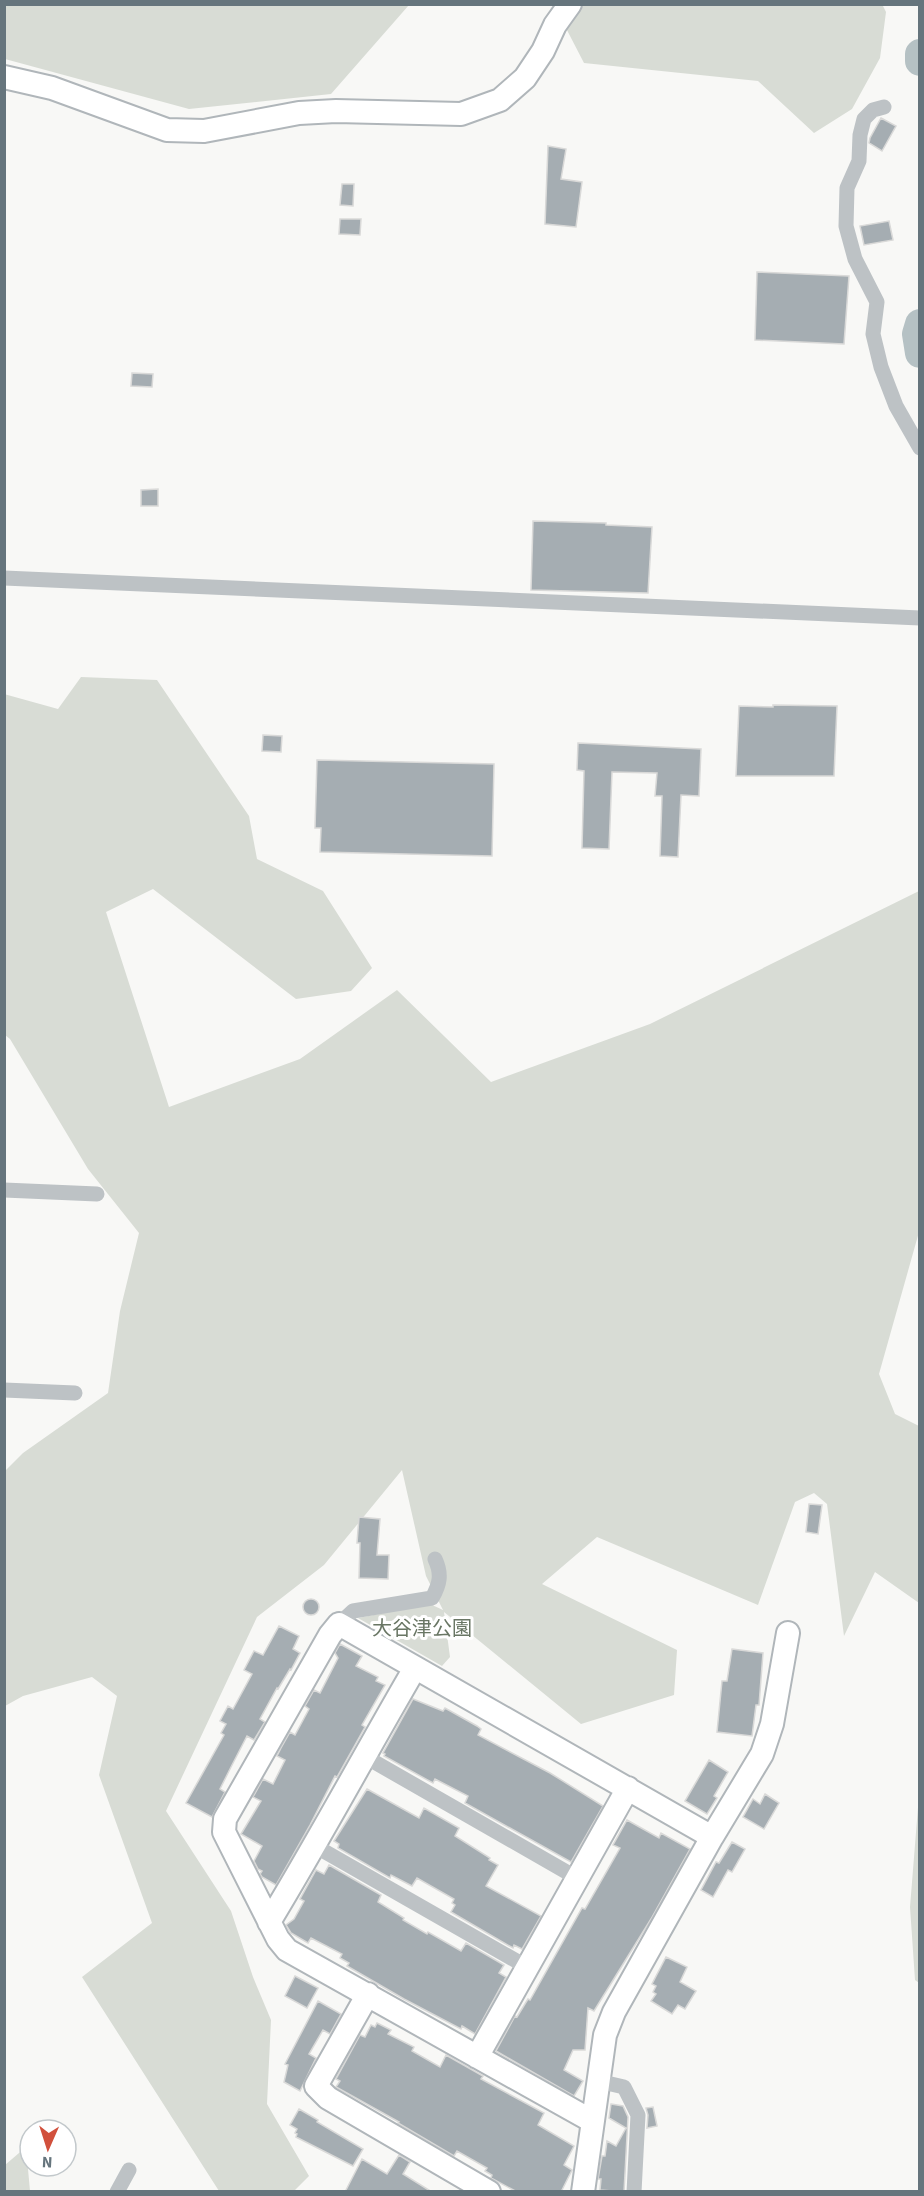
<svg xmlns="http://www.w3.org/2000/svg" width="924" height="2196" font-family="'Source Sans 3','Noto Sans JP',sans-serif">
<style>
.green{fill:#d8dcd5}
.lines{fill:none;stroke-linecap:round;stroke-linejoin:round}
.river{stroke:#b5c1c4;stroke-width:30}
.building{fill:#a5adb2;stroke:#d9d9d8;stroke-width:1.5}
.secondary-casing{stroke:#b0b6ba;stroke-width:26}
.street{stroke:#bdc2c5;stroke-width:15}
.secondary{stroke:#fff;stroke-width:22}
.labels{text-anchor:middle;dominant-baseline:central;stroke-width:6;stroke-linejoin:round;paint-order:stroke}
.park-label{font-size:20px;fill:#697664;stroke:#fff}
</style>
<rect width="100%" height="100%" fill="#f8f8f6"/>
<path class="green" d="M 882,4 L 886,12 L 880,58 L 852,109 L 814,133 L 758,81 L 584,63 L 554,5 Z
M 4,5 L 5,4 L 422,5 L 409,5 L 331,94 L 189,109 L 5,59 Z
M 81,677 L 157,680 L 249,816 L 257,859 L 323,891 L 372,968 L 351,991 L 296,999 L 153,889 L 106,912 L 169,1107 L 300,1059 L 397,990 L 491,1082 L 650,1024 L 919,891 L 919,1232 L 879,1374 L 895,1414 L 919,1426 L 919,1603 L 875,1572 L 844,1636 L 827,1504 L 814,1493 L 795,1502 L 758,1605 L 597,1537 L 542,1584 L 677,1650 L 674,1695 L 581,1724 L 444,1612 L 450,1657 L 442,1666 L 358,1618 L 430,1604 L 443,1610 L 426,1576 L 402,1470 L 324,1565 L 257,1617 L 166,1811 L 231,1911 L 253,1977 L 271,2020 L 267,2104 L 309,2176 L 294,2191 L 219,2191 L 82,1977 L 152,1923 L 99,1775 L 117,1696 L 92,1677 L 23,1696 L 5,1706 L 5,1471 L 23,1453 L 108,1393 L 120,1311 L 139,1233 L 88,1169 L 10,1039 L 5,1035 L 4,694 L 58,709 Z
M 919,1795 L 919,1983 L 915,1980 L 910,1907 Z
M 26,2147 L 30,2191 L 5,2191 L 5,2165 Z"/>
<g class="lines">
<path class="river" d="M 920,54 L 920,61
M 920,324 L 917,334 L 920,353"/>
</g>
<path class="building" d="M 881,118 L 896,126 L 882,151 L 869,143 L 870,138 Z
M 548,146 L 566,149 L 561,179 L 582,182 L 576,227 L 545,224 Z
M 342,184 L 354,184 L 353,206 L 340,205 Z
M 340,219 L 361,219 L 360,235 L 339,234 Z
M 889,221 L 893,240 L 864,245 L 860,226 Z
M 757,272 L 849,276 L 844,344 L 755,340 Z
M 132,373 L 153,374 L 152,387 L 131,386 Z
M 158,489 L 158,506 L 141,506 L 141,490 Z
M 533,521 L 606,523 L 606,525 L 652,527 L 648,593 L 531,590 Z
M 773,705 L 837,706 L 834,776 L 736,776 L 739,706 L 773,707 Z
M 263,735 L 282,736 L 281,752 L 262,751 Z
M 578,743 L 701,749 L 699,796 L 681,795 L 678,857 L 660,856 L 662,796 L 655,796 L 657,773 L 612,772 L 609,849 L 582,848 L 584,771 L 577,770 Z
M 317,760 L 494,764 L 492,856 L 320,852 L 321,828 L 315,828 Z
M 809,1504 L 822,1505 L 818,1534 L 806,1532 Z
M 359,1517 L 380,1519 L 377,1555 L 389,1555 L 388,1579 L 359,1578 L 360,1543 L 357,1543 Z
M303 1607a8 8 0 1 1 16 0a8 8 0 1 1-16 0Z
M 279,1626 L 299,1636 L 293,1649 L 300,1653 L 291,1670 L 290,1669 L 278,1689 L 277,1688 L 260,1719 L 265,1722 L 254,1740 L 247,1736 L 231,1767 L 220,1789 L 225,1792 L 212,1817 L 186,1803 L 224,1735 L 221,1733 L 226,1724 L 220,1721 L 228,1706 L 233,1709 L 252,1674 L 244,1670 L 254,1651 L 263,1655 Z
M 340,1644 L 362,1656 L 356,1666 L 378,1677 L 376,1681 L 385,1685 L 362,1725 L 365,1727 L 337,1777 L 335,1776 L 310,1825 L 276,1885 L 262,1877 L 260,1874 L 262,1871 L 258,1869 L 254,1861 L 262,1846 L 241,1834 L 261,1801 L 253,1797 L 263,1779 L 273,1784 L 285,1760 L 277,1756 L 281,1748 L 290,1732 L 295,1735 L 309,1709 L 305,1706 L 314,1690 L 320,1693 L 338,1658 L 335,1653 Z
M 732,1649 L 763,1653 L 759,1705 L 756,1705 L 752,1736 L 717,1732 L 722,1681 L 727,1681 Z
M 413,1699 L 443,1711 L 445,1708 L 477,1726 L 481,1729 L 478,1735 L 550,1773 L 603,1806 L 571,1862 L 465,1803 L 468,1796 L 435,1779 L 433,1783 L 384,1756 L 385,1754 L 383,1753 Z
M 709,1760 L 728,1772 L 714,1796 L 717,1798 L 707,1814 L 685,1801 Z
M 367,1789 L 419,1818 L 424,1808 L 459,1828 L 455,1836 L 490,1858 L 489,1860 L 498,1865 L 486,1886 L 541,1916 L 522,1949 L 514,1945 L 513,1948 L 451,1912 L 455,1905 L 452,1903 L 454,1899 L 417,1878 L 412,1886 L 391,1875 L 390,1878 L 338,1848 L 339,1844 L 334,1841 Z
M 765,1794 L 779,1803 L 764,1829 L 743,1817 L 753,1799 L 760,1804 Z
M 627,1820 L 659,1838 L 661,1833 L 690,1849 L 651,1919 L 594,2011 L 588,2008 L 585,2050 L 573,2050 L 564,2070 L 583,2081 L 574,2096 L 496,2051 L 515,2016 L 517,2017 L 528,1999 L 530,2000 L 582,1908 L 585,1909 L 620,1848 L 613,1845 Z
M 732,1842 L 745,1849 L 732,1872 L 728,1870 L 713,1897 L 701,1890 L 716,1862 L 719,1863 Z
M 329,1865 L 381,1895 L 378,1902 L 404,1918 L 403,1920 L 427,1934 L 428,1932 L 461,1951 L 466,1943 L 504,1965 L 499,1973 L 506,1977 L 475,2034 L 462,2026 L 461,2029 L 404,1999 L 347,1966 L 349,1963 L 340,1958 L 342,1954 L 311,1938 L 308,1943 L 291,1933 L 286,1925 L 294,1919 L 304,1901 L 300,1899 L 316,1870 L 324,1874 Z
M 666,1957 L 687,1967 L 680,1982 L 696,1991 L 685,2009 L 678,2005 L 672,2014 L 651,2001 L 656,1994 L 653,1992 L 656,1986 L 652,1984 Z
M 295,1976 L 318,1988 L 307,2008 L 285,1996 Z
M 318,2001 L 341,2014 L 330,2034 L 323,2030 L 309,2054 L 316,2058 L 300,2091 L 284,2082 L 288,2065 L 285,2064 Z
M 377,2023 L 391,2030 L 388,2034 L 414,2047 L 412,2051 L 440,2067 L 446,2055 L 483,2076 L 481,2079 L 544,2113 L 538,2125 L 574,2146 L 564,2165 L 572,2170 L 561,2192 L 517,2192 L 491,2178 L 492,2175 L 485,2171 L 487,2168 L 457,2151 L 454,2156 L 398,2123 L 399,2122 L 336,2087 L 340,2081 L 336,2079 L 360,2035 L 365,2037 L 371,2025 L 375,2027 Z
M 611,2104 L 623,2106 L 628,2117 L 624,2192 L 600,2190 L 601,2179 L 598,2179 L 602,2156 L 605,2156 L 607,2141 L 616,2146 L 626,2128 L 609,2118 Z
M 653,2107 L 657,2126 L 647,2128 L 648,2115 L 646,2108 Z
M 299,2109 L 318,2120 L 317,2122 L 363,2149 L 353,2166 L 296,2137 L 297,2134 L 295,2133 L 297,2129 L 290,2125 Z
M 399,2155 L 410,2162 L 403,2174 L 432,2192 L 345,2192 L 362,2159 L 387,2174 Z"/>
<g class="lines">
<defs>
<path id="secondary" d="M 4,77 L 52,88 L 167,130 L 204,131 L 299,113 L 336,111 L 461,114 L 500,100 L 525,78 L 543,51 L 555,25 L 570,4
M 269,1922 C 320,1838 366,1752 415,1668
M 368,1994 L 316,2086 L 328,2098 L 489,2192
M 477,2057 L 628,1788
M 592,2121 L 287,1950 L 278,1939 L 224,1832 L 225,1819 L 330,1635 L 339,1624 L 712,1837
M 583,2192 L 605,2035 L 614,2012 L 712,1837 L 762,1754 L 772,1724 L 788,1633"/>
</defs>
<use href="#secondary" class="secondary-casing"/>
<path class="street" d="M 884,107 L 873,110 L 864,119 L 860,135 L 859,161 L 847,188 L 846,226 L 855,259 L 877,302 L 873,334 L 881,367 L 896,406 L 920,448
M 4,578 L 920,618
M 4,1190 L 97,1194
M 4,1390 L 75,1393
M 339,1624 L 353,1611 L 432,1598 C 440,1584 442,1574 435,1559
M 364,1756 L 577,1878
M 315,1846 L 527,1967
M 598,2081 L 624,2087 L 638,2115 L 634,2192
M 117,2192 L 129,2170"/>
<use href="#secondary" class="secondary"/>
</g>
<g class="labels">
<g class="park-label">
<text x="422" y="1629">大谷津公園</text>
</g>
</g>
<rect width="924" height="2196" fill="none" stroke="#66757d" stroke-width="12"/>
<g transform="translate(48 2148) rotate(183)"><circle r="28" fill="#ffffff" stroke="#c2c8cb" stroke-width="1.5"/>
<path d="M0-4.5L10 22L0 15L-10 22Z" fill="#d1503c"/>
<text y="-9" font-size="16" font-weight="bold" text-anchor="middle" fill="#66757d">N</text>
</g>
</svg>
